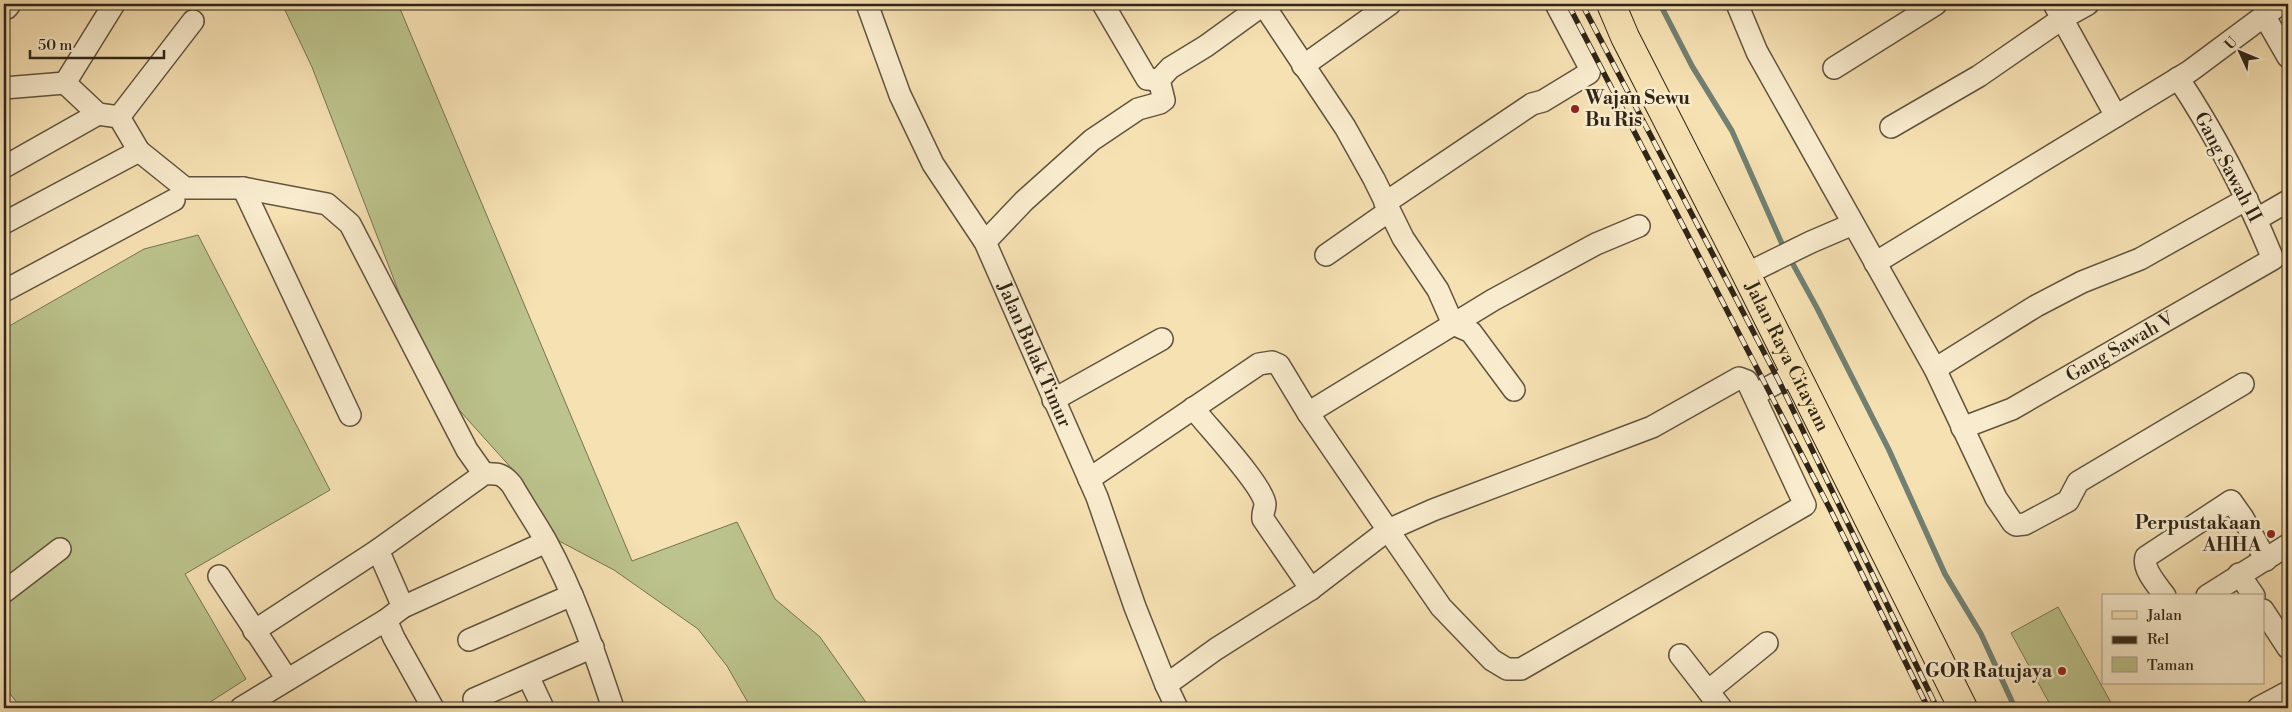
<svg xmlns="http://www.w3.org/2000/svg" width="2292" height="712" font-family="'Libre Bodoni',serif">
<style>
.green{fill:#bcc38c;stroke:#767452}
.lines{fill:none;stroke-linecap:round;stroke-linejoin:round}
.stream{stroke:#718072;stroke-width:5.5}
.street-casing{stroke:#61543e;stroke-width:24}
.primary-casing{stroke:#2f2517;stroke-width:30}
.street{stroke:#f9ecce;stroke-width:21}
.primary{stroke:#f6e1b3;stroke-width:28}
.rail-casing{stroke:#2f2517;stroke-width:5.5}
.rail{stroke:#f9ecce;stroke-width:4;stroke-dasharray:11;stroke-linecap:butt}
.poi-dot{fill:#8f2418;stroke:#f9ecce;stroke-width:2}
.labels{text-anchor:middle;dominant-baseline:central;stroke-width:5;stroke-linejoin:round;paint-order:stroke}
.poi-label{font-size:19px;font-weight:bold;fill:#2f2517;stroke:#f9ecce;text-anchor:end}
.street-label{font-size:19px;fill:#2f2517;stroke:#f9ecce}
</style>
<rect width="100%" height="100%" fill="#f6e1b3"/>
<filter id="stains"><feTurbulence type="fractalNoise" baseFrequency=".004" numOctaves="4"/><feColorMatrix values="0 0 0 0 .2 0 0 0 0 .09 0 0 0 0 .02 0 0 0 .5 -.17"/></filter>
<radialGradient id="worn" r=".72"><stop offset=".6" stop-color="#630" stop-opacity="0"/><stop offset="1" stop-color="#630" stop-opacity=".3"/></radialGradient>
<path class="green" d="M 282,4 L 398,4 L 632,561 L 737,522 L 775,599 L 820,637 L 870,708 L 751,708 L 727,666 L 698,629 L 614,570 L 559,541 L 522,480 L 433,381 L 312,67 Z
M 198,235 L 330,490 L 185,574 L 246,679 L 201,708 L 21,708 L 4,686 L 4,329 L 144,249 Z
M 2058,607 L 2114,708 L 2052,708 L 2011,633 Z"/>
<g class="lines">
<path class="stream" d="M 1660,4 L 1692,66 L 1732,131 L 1783,246 L 1817,308 L 1889,450 L 1945,574 L 1981,634 L 2015,708"/>
<defs>
<g id="street">
<path id="s1" d="M 867,4 L 900,95 L 933,164 L 985,242 L 1097,497 L 1135,607 L 1166,685 L 1177,708"/>
<path d="M 1103,4 L 1147,79 L 1159,80"/>
<path d="M 1263,4 L 1345,127 L 1374,179 L 1403,238 L 1438,290 L 1453,324 L 1471,332 L 1514,390"/>
<path d="M 1737,4 L 1757,52 L 1935,369 L 1996,498 L 2013,523 L 2016,525 L 2025,524 L 2068,501 L 2078,482 L 2243,384"/>
<path d="M 2054,4 L 2116,116"/>
<path d="M 7,8 L 10,4"/>
<path d="M 2265,17 L 2288,57"/>
<path d="M 1303,66 L 1390,4"/>
<path d="M 1834,68 L 1936,4"/>
<path d="M 65,83 L 98,114 L 119,117 L 139,151 L 185,188 L 243,188 L 327,204 L 350,224 L 467,450 L 484,474"/>
<path d="M 4,88 L 65,83 L 114,4"/>
<path d="M 119,117 L 193,21"/>
<path d="M 1891,127 L 1979,76 L 2063,18 L 2088,4"/>
<path d="M 4,167 L 98,114"/>
<path d="M 243,188 L 350,415"/>
<path d="M 1385,203 L 1532,104 L 1543,101 L 1589,73 L 1590,68 L 1556,4"/>
<path d="M 2257,219 L 2288,201"/>
<path d="M 4,223 L 139,151"/>
<path d="M 985,242 L 1024,201 L 1092,140 L 1138,109 L 1160,103 L 1164,100 L 1159,80 L 1170,68 L 1206,46 L 1264,4"/>
<path d="M 1326,255 L 1389,211"/>
<path d="M 1875,263 L 2190,71 L 2280,4"/>
<path d="M 1746,274 L 1811,242 L 1853,224"/>
<path d="M 4,291 L 174,200"/>
<path d="M 1935,369 L 2036,306 L 2082,282 L 2140,259 L 2247,199"/>
<path d="M 1739,378 L 1747,381 L 1805,505 L 1521,669 L 1507,669 L 1492,660 L 1441,607 L 1388,530 L 1433,510 L 1652,427 Z"/>
<path d="M 1754,395 L 1795,373"/>
<path d="M 1053,400 L 1162,339"/>
<path d="M 1193,408 C 1207,426 1263,485 1265,504 C 1265,509 1262,513 1263,519 L 1311,589"/>
<path d="M 1308,413 L 1493,300 L 1596,244 L 1639,226"/>
<path id="s2" d="M 1962,428 L 2012,409 L 2273,259 C 2247,196 2216,135 2178,78"/>
<path d="M 1089,479 L 1259,364 L 1272,362 L 1279,365 L 1308,413 L 1388,530 L 1311,589 L 1216,649 L 1166,685"/>
<path d="M 378,550 L 403,607"/>
<path d="M 2239,574 L 2254,596"/>
<path d="M 219,576 L 287,679"/>
<path d="M 4,592 L 60,549"/>
<path d="M 2165,596 C 2158,586 2142,569 2146,557 L 2231,501 L 2243,518 L 2266,560"/>
<path d="M 2207,596 L 2288,545"/>
<path d="M 2263,610 L 2288,648"/>
<path d="M 386,620 L 394,638 L 433,708"/>
<path d="M 254,631 L 378,550 L 484,474 C 498,473 503,474 512,485 C 523,504 535,522 546,541 C 575,594 594,651 613,708"/>
<path d="M 469,640 L 572,595"/>
<path d="M 1680,655 L 1708,691"/>
<path d="M 528,676 L 543,708"/>
<path d="M 474,699 L 593,647"/>
<path d="M 241,708 L 386,620 L 403,607 L 546,542"/>
<path d="M 1721,708 L 1708,691 L 1767,643"/>
<path d="M 2258,708 L 2288,692"/>
</g>
<g id="primary">
<path id="s3" d="M 1611,4 L 1625,37 L 1746,274 L 1963,708"/>
</g>
</defs>
<use href="#street" class="street-casing"/>
<use href="#primary" class="primary-casing"/>
<use href="#street" class="street"/>
<use href="#primary" class="primary"/>
<defs>
<path id="rail" d="M 1568,4 L 1830,509 L 1928,708
M 1582,4 L 1779,381 L 1937,708"/>
</defs>
<use href="#rail" class="rail-casing"/>
<use href="#rail" class="rail"/>
</g>
<g class="poi-dot">
<circle cx="1575" cy="109" r="5"/>
<circle cx="2271" cy="534" r="5"/>
<circle cx="2062" cy="671" r="5"/>
</g>
<g class="labels">
<g class="poi-label">
<text x="1585" y="98" text-anchor="start">Wajan Sewu<tspan x="1585" dy="22">Bu Ris</tspan></text>
<text x="2261" y="523">Perpustakaan<tspan x="2261" dy="22">AHHA</tspan></text>
<text x="2052" y="671">GOR Ratujaya</text>
</g>
<g class="street-label">
<text transform="translate(2228 167) rotate(62)">Gang Sawah II</text>
<text stroke="none"><textPath href="#s2" startOffset="178">Gang Sawah V</textPath></text>
<text stroke="none"><textPath href="#s1" startOffset="390">Jalan Bulak Timur</textPath></text>
<text stroke="none"><textPath href="#s3" startOffset="394">Jalan Raya Citayam</textPath></text>
</g>
</g>
<rect width="2292" height="712" fill="none" stroke="#f6e1b3" stroke-width="20"/>
<rect x="5" y="5" width="2282" height="702" fill="none" stroke="#2f2517" stroke-width="2.5"/>
<rect x="10" y="10" width="2272" height="692" fill="none" stroke="#2f2517"/>
<rect x="2102" y="594" width="162" height="90" fill="#f9ecce" stroke="#a89c85"/>
<rect x="2112" y="611" width="25" height="8" fill="#f6e1b3" stroke="#a89c85"/>
<text x="2147" y="620" font-size="15" fill="#2f2517">Jalan</text>
<rect x="2112" y="636" width="25" height="8" fill="#2f2517" stroke="#a89c85"/>
<text x="2147" y="644" font-size="15" fill="#2f2517">Rel</text>
<rect x="2112" y="657" width="25" height="15" fill="#bcc38c" stroke="#a89c85"/>
<text x="2147" y="670" font-size="15" fill="#2f2517">Taman</text>
<g transform="translate(2240 52) rotate(314)" stroke="#f9ecce" stroke-width="4" paint-order="stroke">
<path d="M0-4L9 19L0 12L-9 19Z" fill="#2f2517"/>
<text y="-8" font-size="14" font-weight="bold" text-anchor="middle" fill="#2f2517">U</text>
</g>
<path d="M30 50v8h134v-8" fill="none" stroke="#2f2517" stroke-width="2.5"/>
<text x="38" y="50" font-size="15" fill="#2f2517" stroke="#f9ecce" stroke-width="4" paint-order="stroke">50 m</text>
<rect width="100%" height="100%" filter="url(#stains)"/>
<rect width="100%" height="100%" fill="url(#worn)"/>
</svg>
